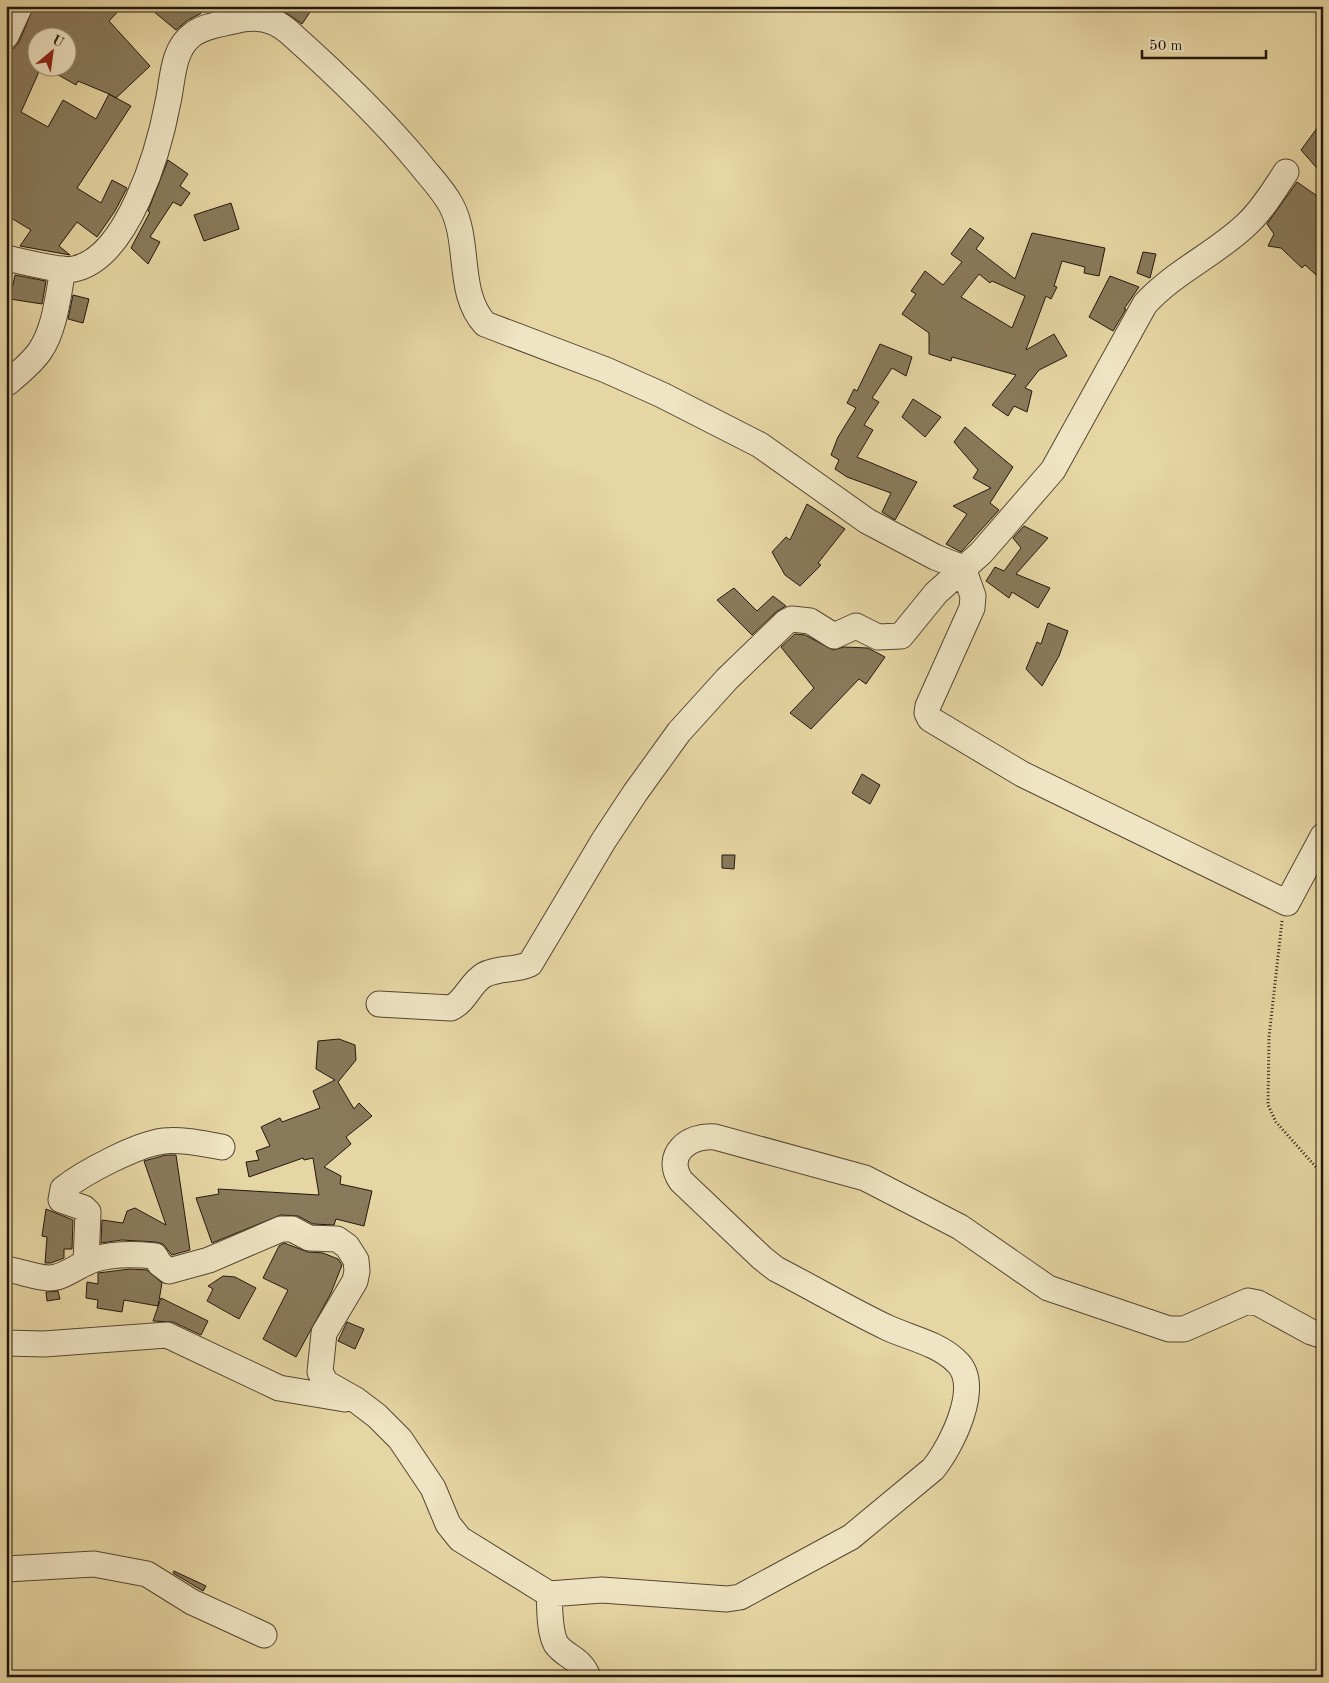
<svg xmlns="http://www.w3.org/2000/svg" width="1329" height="1683" font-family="'Old Standard TT',serif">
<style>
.building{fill:#897a5b;stroke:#24170e;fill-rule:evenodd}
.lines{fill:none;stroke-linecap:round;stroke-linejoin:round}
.minor-casing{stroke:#544733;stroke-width:27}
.path{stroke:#24170e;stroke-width:3;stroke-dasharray:1 2.5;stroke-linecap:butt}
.minor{stroke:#efe4c3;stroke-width:25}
</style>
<rect width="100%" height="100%" fill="#e6d6a3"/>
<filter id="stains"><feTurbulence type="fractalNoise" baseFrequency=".004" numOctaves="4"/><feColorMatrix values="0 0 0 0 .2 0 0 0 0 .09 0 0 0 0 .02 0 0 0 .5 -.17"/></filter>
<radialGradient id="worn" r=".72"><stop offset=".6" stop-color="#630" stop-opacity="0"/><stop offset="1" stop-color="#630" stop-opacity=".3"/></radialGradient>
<path class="building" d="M 34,6 L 123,6 L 109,21 L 150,66 L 116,98 L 109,94 L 131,106 L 77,188 L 101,203 L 112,180 L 127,188 L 115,211 L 97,237 L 77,222 L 59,246 L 70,255 L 20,246 L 31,230 L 6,215 L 6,50 L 14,48 L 19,42 ZM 38,38 L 68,38 L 68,68 L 46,68 L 76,85 L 78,81 L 109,94 L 96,119 L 63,100 L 48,127 L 21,112 L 38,74 Z
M 147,6 L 207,6 L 200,14 L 188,20 L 176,30 Z
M 271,6 L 314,6 L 302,24 L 285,12 Z
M 1323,120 L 1323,175 L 1301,150 Z
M 168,160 L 188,174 L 180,186 L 190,193 L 181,206 L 173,202 L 150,237 L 160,242 L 148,264 L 131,248 L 150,212 L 148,211 Z
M 1297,182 L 1323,200 L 1323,281 L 1305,265 L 1302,268 L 1281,248 L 1268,246 L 1274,234 L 1267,224 Z
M 231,203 L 239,229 L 204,241 L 194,215 Z
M 970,228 L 984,238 L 976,249 L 1015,279 L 1032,233 L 1105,248 L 1099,276 L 1084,273 L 1085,267 L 1062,261 L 1054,286 L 1057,287 L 1051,299 L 1046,296 L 1026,350 L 1054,334 L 1067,356 L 1039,370 L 1025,388 L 1032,391 L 1027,412 L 1014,406 L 1008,416 L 992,405 L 1016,375 L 952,357 L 951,361 L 929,354 L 929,333 L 902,314 L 916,294 L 911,291 L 925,271 L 943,285 L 962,262 L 951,254 ZM 979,274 L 990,283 L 992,281 L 1025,296 L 1012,328 L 961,297 Z
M 1143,252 L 1156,254 L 1150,278 L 1137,273 Z
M 15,275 L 46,281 L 42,304 L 10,299 Z
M 1110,276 L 1139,287 L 1124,309 L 1126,309 L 1113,331 L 1089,317 Z
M 73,295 L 89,299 L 83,323 L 68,319 Z
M 880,344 L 912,357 L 906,376 L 892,368 L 872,398 L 879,402 L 864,425 L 873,430 L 857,457 L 917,482 L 895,520 L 882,512 L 891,493 L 847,477 L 835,469 L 839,460 L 831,455 L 838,437 L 856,408 L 847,403 L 854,389 L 857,391 Z
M 913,399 L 941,417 L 925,437 L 902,417 Z
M 965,427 L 1013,467 L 990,503 L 999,510 L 961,552 L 946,544 L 967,514 L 953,506 L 991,488 L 973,478 L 978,470 L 954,442 Z
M 807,504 L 845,529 L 818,563 L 821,565 L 800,586 L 785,575 L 772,552 L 786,537 L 790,540 Z
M 1024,526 L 1048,538 L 1016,574 L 1050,588 L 1038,608 L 1012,592 L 1009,598 L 986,581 L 995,567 L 1004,571 L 1021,548 L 1013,538 Z
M 734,588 L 757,611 L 773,596 L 786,606 L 776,612 L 752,635 L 717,600 Z
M 1048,623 L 1068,631 L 1059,656 L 1042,686 L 1026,669 L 1037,642 L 1041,644 Z
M 795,634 L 805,635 L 833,650 L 844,647 L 868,648 L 885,657 L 866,684 L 859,679 L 811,729 L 790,713 L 814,688 L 781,647 Z
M 862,774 L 880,785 L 870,804 L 852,793 Z
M 722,855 L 735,855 L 734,869 L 722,868 Z
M 339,1039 L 355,1045 L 356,1060 L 338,1082 L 354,1109 L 359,1103 L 372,1116 L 346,1137 L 351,1144 L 324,1167 L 341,1176 L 340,1184 L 372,1191 L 364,1226 L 336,1219 L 334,1225 L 313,1224 L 298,1216 L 281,1215 L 212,1243 L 196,1198 L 219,1194 L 218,1189 L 319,1195 L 313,1158 L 304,1160 L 303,1158 L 249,1177 L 246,1162 L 259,1160 L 256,1151 L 270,1146 L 261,1127 L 280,1118 L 282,1122 L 320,1108 L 313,1091 L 335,1080 L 316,1069 L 318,1041 Z
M 166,1155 L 176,1155 L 190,1250 L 172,1255 L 163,1244 L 156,1242 L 122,1240 L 101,1243 L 102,1220 L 123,1223 L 127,1211 L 135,1208 L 166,1225 L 144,1161 Z
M 46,1209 L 73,1220 L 72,1249 L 64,1249 L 64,1258 L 51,1263 L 45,1263 L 47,1237 L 42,1236 Z
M 284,1243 L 308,1252 L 323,1253 L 338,1259 L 342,1265 L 331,1293 L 296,1357 L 263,1339 L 288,1290 L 263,1278 L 279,1246 Z
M 130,1269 L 147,1270 L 162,1283 L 158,1306 L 124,1300 L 122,1312 L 97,1308 L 98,1300 L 86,1298 L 87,1282 L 98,1284 L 98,1273 Z
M 223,1276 L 235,1277 L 256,1288 L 239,1319 L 207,1301 L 213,1289 L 208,1286 Z
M 58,1291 L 60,1299 L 47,1301 L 46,1292 Z
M 161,1298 L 208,1321 L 201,1335 L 173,1322 L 153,1321 Z
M 347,1322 L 364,1329 L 355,1349 L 338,1341 Z
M 174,1571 L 206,1586 L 203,1591 L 173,1573 Z"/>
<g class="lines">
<defs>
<path id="minor" d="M 6,36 L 20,6
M 6,258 C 21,261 61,272 74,269 C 128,258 159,150 168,102 C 173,80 172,50 192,35 C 203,26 220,24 234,21 C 255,15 274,18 290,33 C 336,74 380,116 419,163 C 430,177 443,190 451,205 C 471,242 456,293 485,324 L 606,370 L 662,395 L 760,445 L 867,521 L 935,557 L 963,568 L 973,596 L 972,608 L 928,706 L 927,713 L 930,719 L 1022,774 L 1287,903 L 1323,836
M 6,384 C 18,374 31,364 40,351 C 55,329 58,296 63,269
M 379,1004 L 451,1008 C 466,1001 470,983 484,975 C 499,967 515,971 530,964 L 604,840 L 635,793 L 679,732 L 727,679 L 786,622 L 792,619 L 810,621 L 834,636 L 856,626 L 878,637 L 901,636 L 936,593 L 981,553 L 1053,470 L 1145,304 C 1175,271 1216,254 1247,224 C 1263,209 1274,190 1286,172
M 86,1263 L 88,1212 L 84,1208 L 61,1200 L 63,1189 C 84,1172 138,1144 164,1141 C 183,1139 204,1144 222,1147
M 6,1269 C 19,1271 34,1277 48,1278 C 62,1279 77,1266 90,1261 C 110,1253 134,1254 155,1256 L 160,1264 L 169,1271 L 209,1260 L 281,1229 L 292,1229 L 309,1238 L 337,1239 L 347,1246 L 356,1260 L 357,1271 L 355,1281 L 324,1333 L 320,1372 L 326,1383 L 356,1400 L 377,1416 L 400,1439 L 433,1488 L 448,1524 L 460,1539 L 549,1594 C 550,1608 549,1631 556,1644 C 565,1657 580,1657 588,1677
M 6,1343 L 44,1344 L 167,1335 L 279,1388 L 345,1399
M 6,1569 L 94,1564 L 147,1574 L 192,1602 L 264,1635
M 549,1594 L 602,1590 L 727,1599 L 740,1597 L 851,1537 L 933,1469 C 951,1447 983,1385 956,1361 C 937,1343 910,1338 888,1328 C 850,1310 813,1288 776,1269 L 762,1258 L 681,1181 C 663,1155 689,1134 715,1137 L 865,1178 L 960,1227 L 1048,1288 L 1169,1329 L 1184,1329 L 1248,1301 L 1258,1303 L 1311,1332 L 1323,1336"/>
</defs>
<use href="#minor" class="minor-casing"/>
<path class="path" d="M 1282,921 L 1269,1037 L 1268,1105 L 1276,1122 L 1323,1175"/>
<use href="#minor" class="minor"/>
</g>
<rect width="1329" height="1683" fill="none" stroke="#e6d6a3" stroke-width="25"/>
<rect x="8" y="8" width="1314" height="1668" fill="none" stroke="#24170e" stroke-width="2.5"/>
<rect x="12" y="12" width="1304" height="1658" fill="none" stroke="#24170e"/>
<g transform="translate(52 52) rotate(29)"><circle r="24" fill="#efe4c3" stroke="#9e927b"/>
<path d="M0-4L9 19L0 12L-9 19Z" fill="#8f2418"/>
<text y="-8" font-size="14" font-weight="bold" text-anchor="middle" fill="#24170e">U</text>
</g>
<path d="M1142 50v8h124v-8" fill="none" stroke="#24170e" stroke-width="2.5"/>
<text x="1149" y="50" font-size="15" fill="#24170e" stroke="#efe4c3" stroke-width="4" paint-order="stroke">50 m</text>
<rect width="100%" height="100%" filter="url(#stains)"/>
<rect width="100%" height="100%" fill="url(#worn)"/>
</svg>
